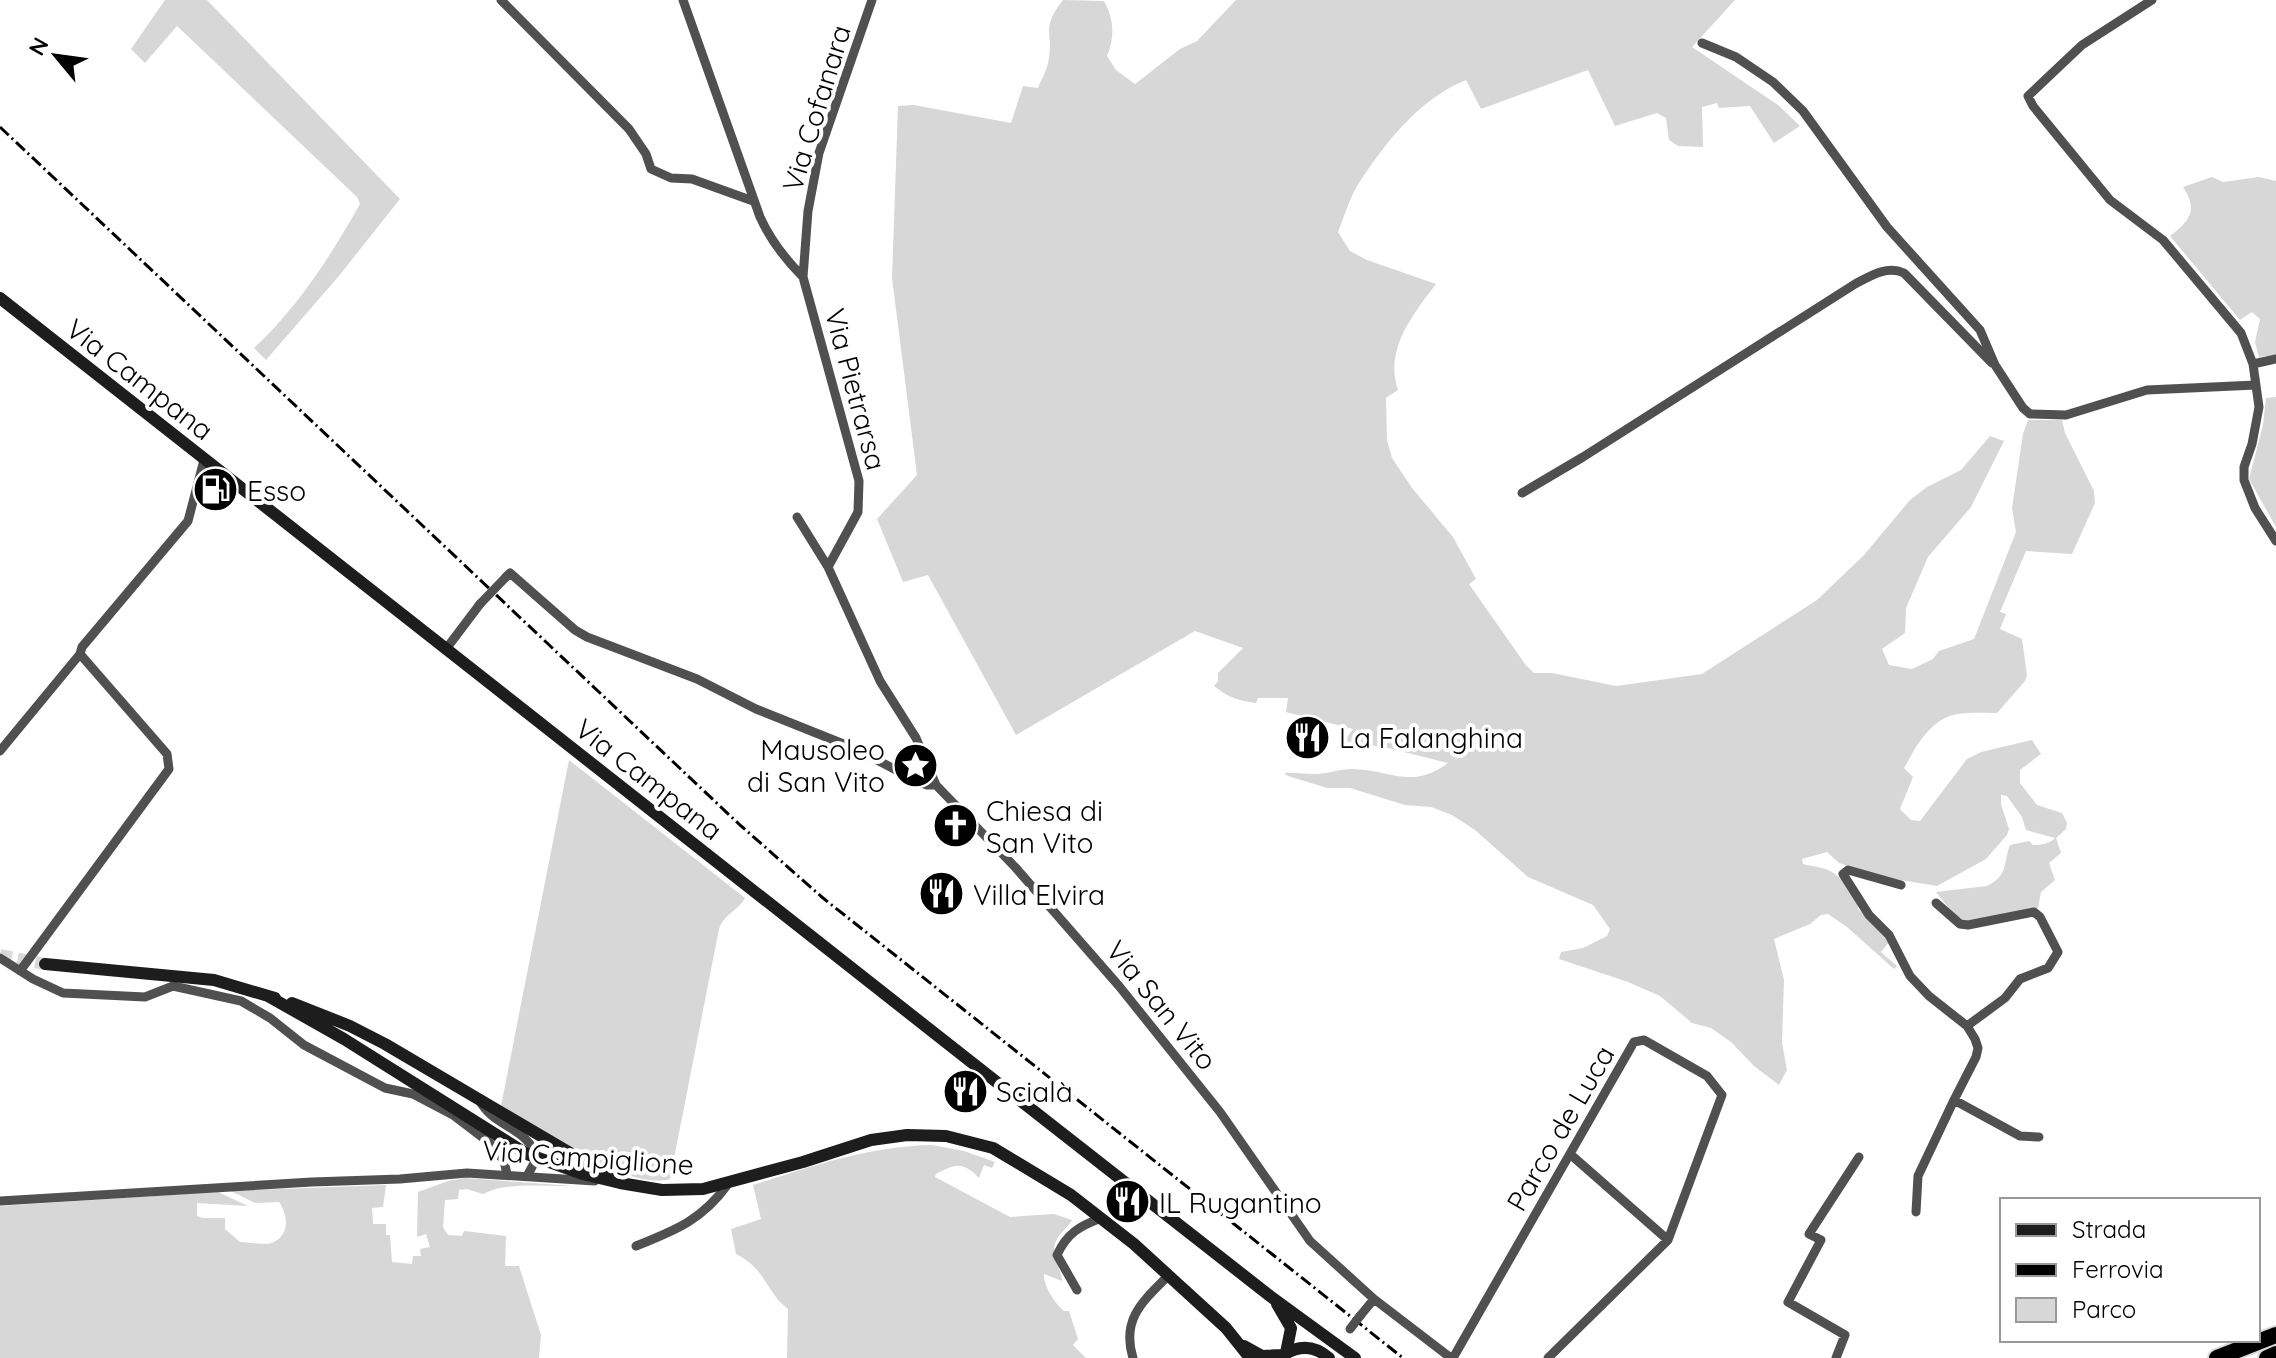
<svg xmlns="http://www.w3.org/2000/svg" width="2276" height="1358" font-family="Quicksand,sans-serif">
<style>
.green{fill:#d7d7d7}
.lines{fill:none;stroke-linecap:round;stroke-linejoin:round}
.secondary-tunnel{stroke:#d9d9d9;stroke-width:12;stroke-dasharray:12 6;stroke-linecap:butt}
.highway-casing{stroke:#dbdbdb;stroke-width:20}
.street{stroke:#505050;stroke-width:9}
.secondary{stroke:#1d1d1d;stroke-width:12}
.highway{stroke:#000;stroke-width:16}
.rail{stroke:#000;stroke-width:3;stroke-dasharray:12 4 2 4;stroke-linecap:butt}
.street-bridge{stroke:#505050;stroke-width:9}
.labels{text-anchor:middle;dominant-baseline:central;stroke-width:8;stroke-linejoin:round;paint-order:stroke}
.street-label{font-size:28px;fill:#000;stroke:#fff}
.poi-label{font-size:28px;fill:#000;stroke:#fff;text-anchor:start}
</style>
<rect width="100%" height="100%" fill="#fff"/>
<path class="green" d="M 165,0 L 207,0 L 400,199 L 338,277 L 266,360 L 254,348 C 298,307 330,257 360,204 L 357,197 L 177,26 L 145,63 L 131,49 Z
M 1063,0 L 1104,1 C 1114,19 1115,37 1107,56 L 1116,70 L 1135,84 L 1180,49 L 1197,41 L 1236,0 L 1735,0 L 1692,47 L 1778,105 L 1800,126 L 1774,143 L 1750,106 L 1719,108 L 1717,103 L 1702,107 L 1703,147 L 1678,146 L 1669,140 L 1666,118 L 1657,113 L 1615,126 L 1588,70 L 1481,109 L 1466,80 C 1419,99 1384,144 1357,186 C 1349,200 1344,217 1338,232 L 1350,251 L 1367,260 L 1436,284 C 1413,314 1384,350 1398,390 L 1386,398 L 1387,440 L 1392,458 L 1412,488 L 1453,537 L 1476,579 L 1469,584 L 1525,664 L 1534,673 L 1552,673 L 1616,686 L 1702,674 L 1817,600 L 1864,555 L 1910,500 L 1927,487 L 1961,470 L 1990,436 L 2004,441 L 1971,507 L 1928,557 L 1906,608 L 1905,633 L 1882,649 L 1889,665 L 1912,669 L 1933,659 L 1939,651 L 1974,639 L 2016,532 L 2012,508 L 2023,434 L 2028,420 L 2062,420 L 2065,433 L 2094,491 L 2095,503 L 2072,554 L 2026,551 L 2000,612 L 2006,614 L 2000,629 L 2022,639 L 2027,675 L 2025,681 L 1997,713 C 1961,713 1944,709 1921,740 C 1914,748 1910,759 1904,768 L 1913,777 L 1900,809 L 1911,820 L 1920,821 L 1967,759 L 1981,752 L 2032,740 L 2041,754 L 2020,770 L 2020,783 L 2037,805 L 2062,813 L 2067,823 L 2066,829 L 2056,838 L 2061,853 L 2049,863 L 2055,880 L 2041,892 L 2038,908 L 1973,922 C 1955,921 1947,905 1936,892 L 1987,886 C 2009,875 2003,863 2010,845 L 2029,841 L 2033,845 C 2042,845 2049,844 2055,838 L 2026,830 L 2022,817 L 2007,796 L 2001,795 L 2001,804 L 2009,829 L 2007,835 L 1986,859 L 1937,886 L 1882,877 L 1839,863 L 1827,852 L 1802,859 L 1803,864 C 1809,866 1815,866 1822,868 C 1840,872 1849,890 1859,904 L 1858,909 L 1885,934 L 1889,942 L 1881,952 L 1897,966 L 1894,969 L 1847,927 L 1828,914 L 1821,915 L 1810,924 L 1774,939 L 1784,980 L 1782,1043 L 1787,1070 L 1779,1085 L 1754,1066 L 1731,1042 L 1711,1028 L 1692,1023 L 1660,996 L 1628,982 L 1559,959 L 1561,952 L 1583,948 L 1607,936 L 1610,929 L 1593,905 L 1528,877 L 1475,830 L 1452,815 L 1431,807 L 1405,805 L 1350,788 L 1327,788 L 1288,776 L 1284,773 C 1294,772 1305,774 1315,774 C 1328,774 1339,769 1352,769 C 1392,770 1411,790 1448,763 L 1388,748 L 1344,741 L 1353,729 L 1286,712 L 1288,698 L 1258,698 L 1256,703 C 1240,701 1227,697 1214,686 L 1218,681 L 1218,673 L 1243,648 L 1195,631 L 1016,735 L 928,575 L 903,582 L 877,519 L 917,475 L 892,278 L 898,106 L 914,105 L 1011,123 L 1023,86 L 1038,88 C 1041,80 1046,72 1048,63 C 1055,32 1039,31 1063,0 Z
M 2212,177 L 2223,182 L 2259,177 L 2276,181 L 2276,355 L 2259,357 L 2255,342 L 2260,319 L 2252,312 L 2240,320 L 2170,236 C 2189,221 2199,211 2183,187 Z
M 2276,397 L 2276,527 L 2249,479 L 2263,425 L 2266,398 Z
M 569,760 L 745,898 C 738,911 725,913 719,929 L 670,1179 C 626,1191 539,1129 501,1106 Z
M 932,1145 L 964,1151 L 995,1162 L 992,1168 L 984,1165 L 979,1178 C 962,1161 956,1164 936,1174 L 935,1177 L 1010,1217 L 1054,1214 L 1072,1220 C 1068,1227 1059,1234 1056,1241 C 1050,1255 1061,1267 1062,1281 L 1044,1274 C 1043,1285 1055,1304 1064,1311 L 1069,1311 L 1078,1339 L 1073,1345 L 1086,1358 L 787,1358 L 788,1309 C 766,1292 766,1269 736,1254 L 731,1229 L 761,1219 L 753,1185 C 813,1166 869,1146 932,1145 Z
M 465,1178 L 573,1186 C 546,1187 507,1181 483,1194 L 467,1189 L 459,1190 L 458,1199 L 445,1200 L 443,1227 L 448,1235 L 462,1236 L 464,1231 L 506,1236 L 505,1266 L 519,1266 L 541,1335 L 539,1358 L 0,1358 L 0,1206 L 218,1192 L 248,1206 L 197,1203 L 197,1216 L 203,1218 L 225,1218 L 225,1229 L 240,1242 C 249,1242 266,1246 274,1242 C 290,1234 288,1215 279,1202 L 255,1203 L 231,1191 L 386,1185 L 383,1207 L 372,1208 L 373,1224 L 386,1224 L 386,1235 L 390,1235 L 392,1262 L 412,1264 L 413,1256 L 421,1256 L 420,1249 L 430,1247 L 426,1234 L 417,1237 L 418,1192 L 448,1181 Z"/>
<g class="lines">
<path class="secondary-tunnel" d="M 0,955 L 45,964"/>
<defs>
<path id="highway" d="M 2217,1358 L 2276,1335
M 2267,1358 L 2276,1354"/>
</defs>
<use href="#highway" class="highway-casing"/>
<path class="street" d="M 501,0 L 629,129 L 646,154 L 651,169 L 671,178 L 692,179 L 753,201
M 683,0 L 760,217 C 771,241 785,259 803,277 L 859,481 L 858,512 L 828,567 L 880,681 L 916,738 L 936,785
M 2152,0 L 2082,45 L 2028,96 L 2033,106 L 2110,200 L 2163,240 L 2241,333 L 2253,364 L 2259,407 L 2252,444 L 2244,467 L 2244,480 L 2255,508 L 2276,541
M 1702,43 L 1736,57 L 1773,82 L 1803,111 L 1887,227 L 1980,330 L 1995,365 L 2023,408 L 2030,414 L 2066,415 L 2147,390 L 2256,385
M 803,277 L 808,211 L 819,153 L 872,0
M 2253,364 L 2276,359
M 1522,493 L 1583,457 L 1855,284 C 1870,276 1887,265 1904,273 L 1992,363
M 797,517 L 828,567
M 506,577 L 510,573 L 575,630 L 587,637 L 697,679 L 756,709 L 856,749 L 917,781 L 927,785 L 936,785 L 1015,867 L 1119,986 L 1220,1112 L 1310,1241 L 1374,1299
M 446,649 L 480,604
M 0,751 L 80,654 L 82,647 L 188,521 L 204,460
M 1901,885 L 1848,870 L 1843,874 L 1869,915 L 1889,935 L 1910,976 L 1929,996 L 1967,1026 L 1975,1039 L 1978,1048 L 1976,1057 L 1954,1100
M 1936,903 L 1960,924 L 1968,925 L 2034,912 L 2040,917 L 2058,952 L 2048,968 L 2020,979 L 2005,998 L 1967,1026
M 0,958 L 33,979 L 63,993 L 145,997 L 173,986 L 241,1001 L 270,1018 L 304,1045 L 385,1088 L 413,1094 L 453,1115 L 491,1144 L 504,1161 L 507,1174
M 20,971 L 169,769 L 167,754 L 80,654
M 480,1101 C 493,1127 529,1128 537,1158 L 527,1176
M 1570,1154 L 1668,1240
M 0,1201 L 312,1182 L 400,1179 L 467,1173 L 595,1181
M 1916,1212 L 1918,1176 L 1954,1100 L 2020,1136 L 2039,1137
M 636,1246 C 676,1230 702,1220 728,1184
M 1077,1290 L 1057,1255 C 1067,1233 1080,1226 1101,1218
M 1360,1316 L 1374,1299 L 1451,1358
M 1133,1358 C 1121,1319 1143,1301 1169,1275
M 1453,1358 L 1634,1042 L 1644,1040 L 1707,1076 L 1722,1095 L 1668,1240 L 1548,1358
M 1836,1358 L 1845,1335 L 1788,1302 L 1821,1240 L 1809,1234 L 1859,1157"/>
<path class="secondary" d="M 0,298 L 994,1080 L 1270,1296 L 1355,1358
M 45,964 L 214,980 L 275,998
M 268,996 L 344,1039 L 527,1154 L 583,1174 L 620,1183 L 662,1190 L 703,1189 L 803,1162 L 871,1140 L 907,1135 L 946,1136 L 993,1148 L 1071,1195 L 1134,1244 L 1226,1328 L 1250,1358
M 292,1003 L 350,1026 L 385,1044 L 609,1176
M 1277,1304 L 1291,1328 L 1286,1353
M 1244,1346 L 1262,1356 L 1282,1355
M 1282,1356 C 1298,1345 1314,1345 1329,1358"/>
<use href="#highway" class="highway"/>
<path class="rail" d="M 0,127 L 740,825 L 823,898 L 1403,1358"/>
<path class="street-bridge" d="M 480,604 L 506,577
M 1350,1329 L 1360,1316"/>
</g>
<defs>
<symbol id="fuel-disc" viewBox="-11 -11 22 22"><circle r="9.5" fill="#000" stroke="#fff"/><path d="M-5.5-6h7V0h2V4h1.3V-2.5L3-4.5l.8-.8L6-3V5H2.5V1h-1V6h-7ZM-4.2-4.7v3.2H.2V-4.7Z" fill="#fff"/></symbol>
<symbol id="restaurant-disc" viewBox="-11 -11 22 22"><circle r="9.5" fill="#000" stroke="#fff"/><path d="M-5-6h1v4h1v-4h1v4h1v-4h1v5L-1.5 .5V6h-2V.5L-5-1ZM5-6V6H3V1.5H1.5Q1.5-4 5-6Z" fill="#fff"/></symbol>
<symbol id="sight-disc" viewBox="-11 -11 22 22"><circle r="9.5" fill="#000" stroke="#fff"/><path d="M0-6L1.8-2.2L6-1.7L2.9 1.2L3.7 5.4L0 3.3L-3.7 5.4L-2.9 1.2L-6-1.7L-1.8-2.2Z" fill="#fff"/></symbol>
<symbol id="church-disc" viewBox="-11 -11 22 22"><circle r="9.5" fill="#000" stroke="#fff"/><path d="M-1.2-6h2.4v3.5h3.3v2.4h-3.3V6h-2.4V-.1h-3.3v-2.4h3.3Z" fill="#fff"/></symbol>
</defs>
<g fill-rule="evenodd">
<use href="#fuel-disc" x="190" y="464" width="51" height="51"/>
<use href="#restaurant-disc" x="1282" y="712" width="51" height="51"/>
<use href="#sight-disc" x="890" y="740" width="51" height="51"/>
<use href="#church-disc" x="930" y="800" width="51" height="51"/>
<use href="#restaurant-disc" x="916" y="868" width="51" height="51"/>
<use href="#restaurant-disc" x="940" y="1066" width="51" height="51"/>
<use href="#restaurant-disc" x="1102" y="1176" width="51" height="51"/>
</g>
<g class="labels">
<g class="street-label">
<text transform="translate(816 108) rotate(-73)">Via Cofanara</text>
<text transform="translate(140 379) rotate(38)">Via Campana</text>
<text transform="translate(856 389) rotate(75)">Via Pietrarsa</text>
<text transform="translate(649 779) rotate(38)">Via Campana</text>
<text transform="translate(1162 1005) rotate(51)">Via San Vito</text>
<text transform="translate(1560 1128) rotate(-60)">Parco de Luca</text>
<text transform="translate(588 1157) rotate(4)">Via Campiglione</text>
</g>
<g class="poi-label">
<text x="247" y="490">Esso</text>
<text x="1339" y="737">La Falanghina</text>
<text x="885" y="749" text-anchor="end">Mausoleo<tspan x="885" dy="32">di San Vito</tspan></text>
<text x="986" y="810">Chiesa di<tspan x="986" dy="32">San Vito</tspan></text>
<text x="973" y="894">Villa Elvira</text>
<text x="996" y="1091">Scialà</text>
<text x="1159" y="1202">IL Rugantino</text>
</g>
</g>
<rect x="2000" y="1198" width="260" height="144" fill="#ffffff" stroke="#999999" stroke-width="2"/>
<rect x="2016" y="1224" width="40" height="12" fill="#1d1d1d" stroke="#999999" stroke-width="2"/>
<text x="2072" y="1238" font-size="24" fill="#000000">Strada</text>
<rect x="2016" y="1264" width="40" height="12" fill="#000000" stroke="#999999" stroke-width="2"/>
<text x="2072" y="1278" font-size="24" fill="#000000">Ferrovia</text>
<rect x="2016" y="1298" width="40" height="24" fill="#d7d7d7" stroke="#999999" stroke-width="2"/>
<text x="2072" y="1318" font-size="24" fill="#000000">Parco</text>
<g transform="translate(56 56) rotate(299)" stroke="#ffffff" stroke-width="6" paint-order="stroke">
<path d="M0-6L14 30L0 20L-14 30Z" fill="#000000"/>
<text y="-12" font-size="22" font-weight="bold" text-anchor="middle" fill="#000000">N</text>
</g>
</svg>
